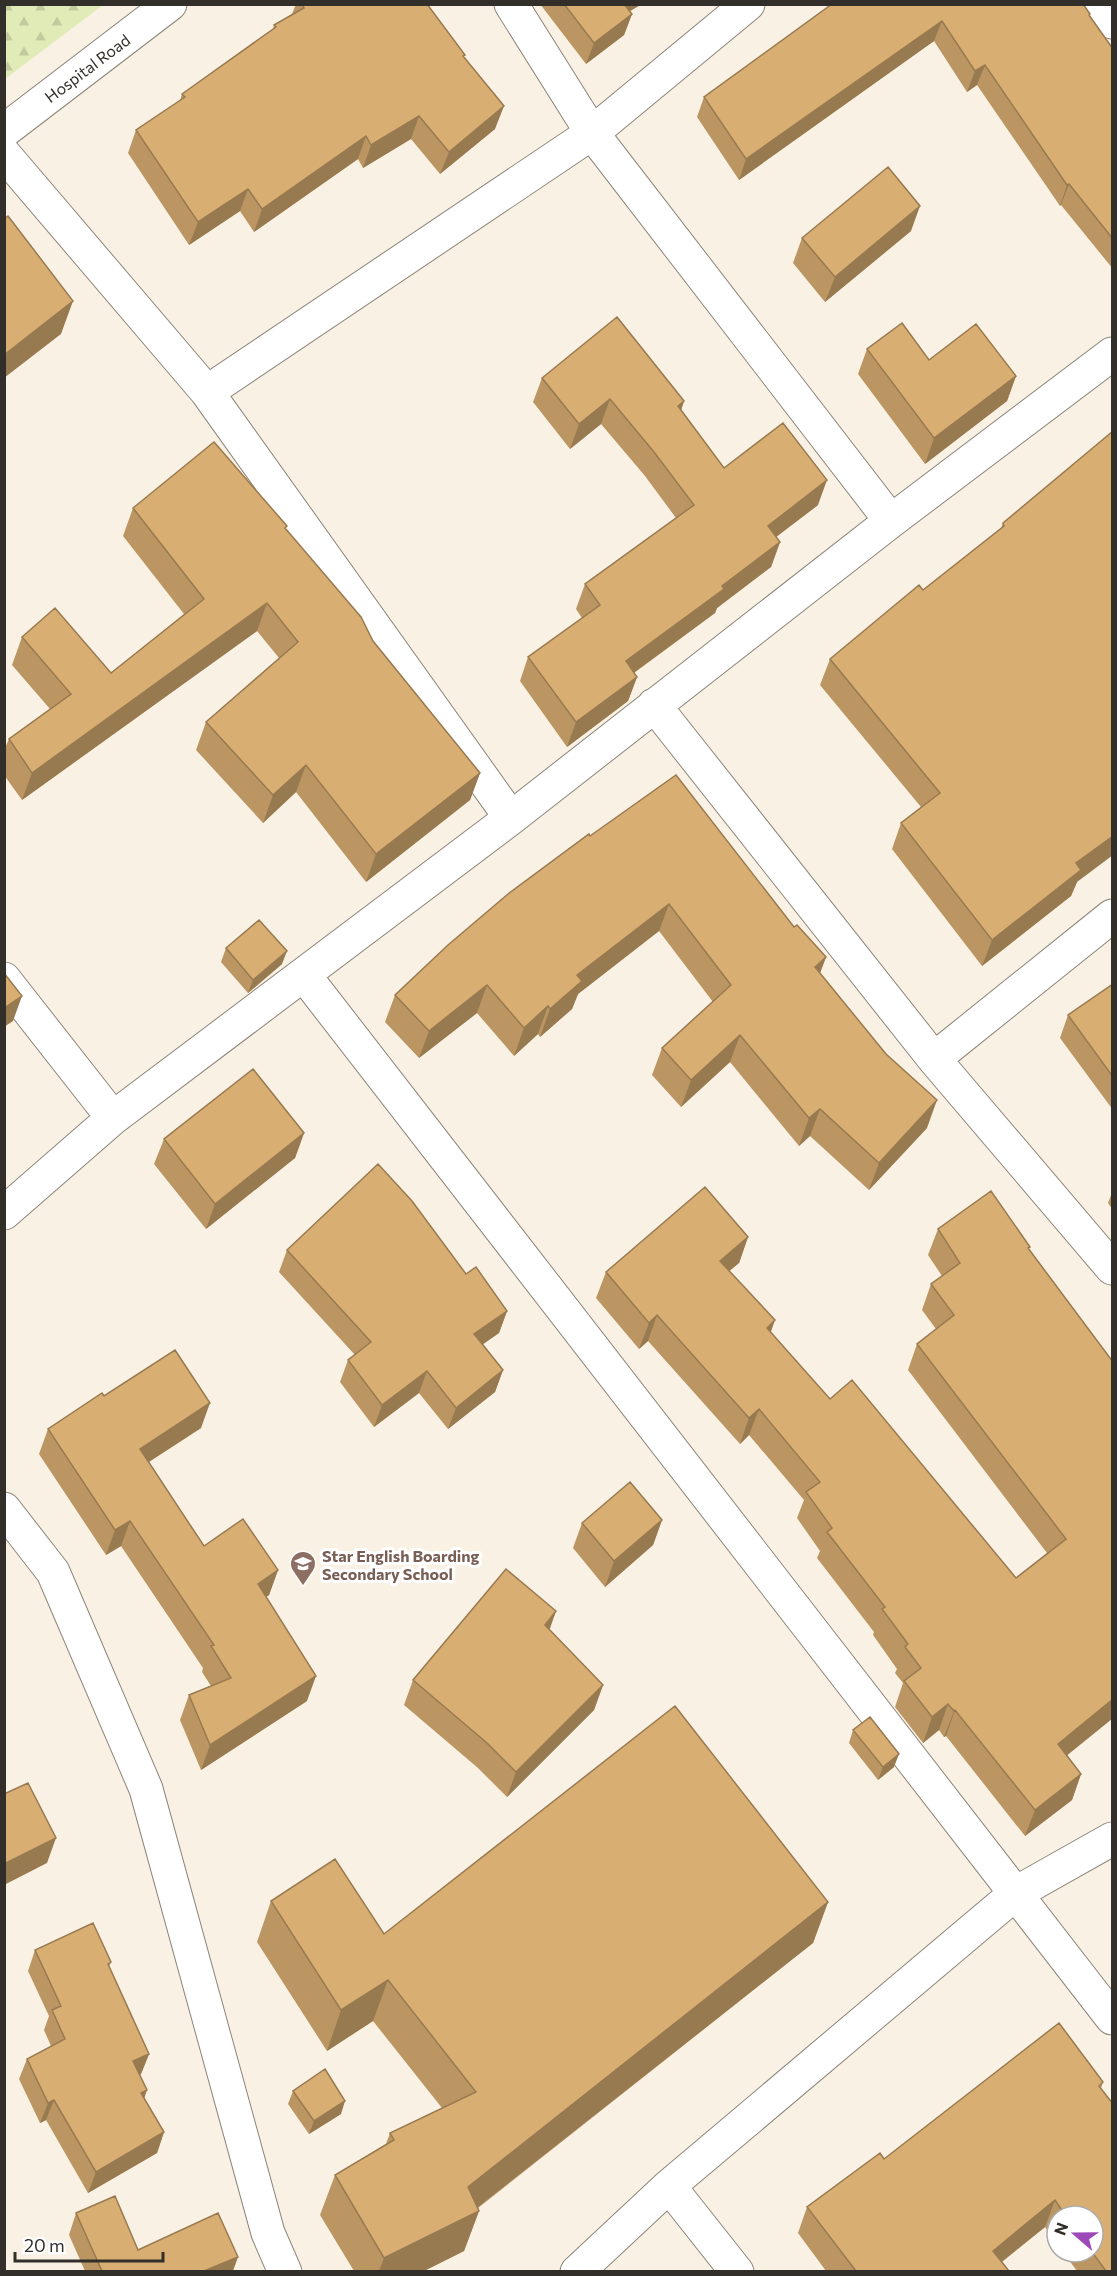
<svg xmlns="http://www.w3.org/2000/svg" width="1117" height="2276" font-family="Commissioner,sans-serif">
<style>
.forest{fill:url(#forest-firs)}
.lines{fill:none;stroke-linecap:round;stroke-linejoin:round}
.minor-casing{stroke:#8d857a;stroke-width:35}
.tertiary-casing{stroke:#8d857a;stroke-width:35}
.minor{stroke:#fff;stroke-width:33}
.tertiary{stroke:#fff;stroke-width:33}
.wall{fill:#bb9662}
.shaded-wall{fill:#987a50}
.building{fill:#d9ae72;stroke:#987a50;stroke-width:1.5}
.labels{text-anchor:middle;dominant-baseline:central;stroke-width:6;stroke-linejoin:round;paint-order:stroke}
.street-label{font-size:16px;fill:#322f2a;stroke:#fff}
.education-label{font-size:16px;font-weight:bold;fill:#785e54;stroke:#fff;text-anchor:start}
</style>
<defs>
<pattern id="forest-firs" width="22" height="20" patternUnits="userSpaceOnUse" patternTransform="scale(1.5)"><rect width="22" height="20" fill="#e1ebb7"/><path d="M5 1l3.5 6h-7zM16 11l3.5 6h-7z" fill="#c2ca9e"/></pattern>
</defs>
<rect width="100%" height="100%" fill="#faf1e5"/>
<path class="forest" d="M 5,4 L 103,4 L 103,5 L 5,79 Z"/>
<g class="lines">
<defs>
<path id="minor" d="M 511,4 L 592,133 L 891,521
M 1099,4 L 1112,22
M 4,154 L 207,392 L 511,818
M 207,392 L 592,133 L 748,4
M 654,705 L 934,1059 L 1112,1268
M 304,975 L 1112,2018
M 4,979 L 113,1118
M 934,1059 L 1112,916
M 4,1213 L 113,1118 L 511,818 L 891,521 L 1112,354
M 669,2186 L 737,2272
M 577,2272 L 669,2186 L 1016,1893 L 1112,1839"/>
<path id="tertiary" d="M 4,131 L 170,4
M 4,1509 L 53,1572 L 146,1789 L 268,2233 L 285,2272"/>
</defs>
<use href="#minor" class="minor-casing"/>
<use href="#tertiary" class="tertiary-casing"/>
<use href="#minor" class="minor"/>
<use href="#tertiary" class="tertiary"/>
</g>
<path class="wall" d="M 296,4 L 427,4 L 464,57 L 495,129 L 440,174 L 411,139 L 363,168 L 358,159 L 254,232 L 240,211 L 189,245 L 128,153 L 136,130 L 180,101 L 182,94 L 273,29 L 274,25 L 292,14 Z
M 540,4 L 642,4 L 630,11 L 632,14 L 624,35 L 586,64 Z
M 832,4 L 1090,14 L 1089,16 L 1113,49 L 1113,269 L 1061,205 L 1060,206 L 977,85 L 967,92 L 934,41 L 739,180 L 697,117 L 704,97 Z
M 911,231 L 825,302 L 793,263 L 802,238 Z
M 867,349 L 929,360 L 1016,376 L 1007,401 L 925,464 L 858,374 Z
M 542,378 L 684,401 L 681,410 L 724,468 L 818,505 L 776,537 L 780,542 L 771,567 L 717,608 L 715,613 L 634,673 L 637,677 L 628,701 L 567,747 L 520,681 L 528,657 L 582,618 L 576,609 L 585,584 L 676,518 L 645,476 L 601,424 L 570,449 L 533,402 Z
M 1113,431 L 1077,882 L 1071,896 L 982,966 L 892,849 L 901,823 L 921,807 L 820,685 L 830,659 L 923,590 L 1001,528 L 1003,523 Z
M 133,508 L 286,529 L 373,641 L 480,773 L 470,800 L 366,882 L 296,792 L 263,823 L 196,750 L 206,722 L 279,658 L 257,631 L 22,800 L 4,775 L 4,750 L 9,739 L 50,709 L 12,665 L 22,637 L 111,673 L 184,614 L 123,536 Z
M 590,836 L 794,927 L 826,957 L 820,973 L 927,1128 L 869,1190 L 810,1136 L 799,1146 L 730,1062 L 681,1107 L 652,1075 L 662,1048 L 713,1002 L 659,931 L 578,994 L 572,1009 L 540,1037 L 538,1034 L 514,1056 L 477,1013 L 419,1058 L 385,1022 L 395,995 Z
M 226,948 L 282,964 L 248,993 L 221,962 Z
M 1113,984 L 1113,1110 L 1060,1038 L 1068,1015 Z
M 304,1133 L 295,1158 L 206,1229 L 154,1164 L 164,1139 Z
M 1113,1190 L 1113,1210 L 1108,1203 Z
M 938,1229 L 1029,1249 L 1113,1362 L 1113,1718 L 1067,1755 L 1081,1774 L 1072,1800 L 1025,1836 L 946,1736 L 944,1737 L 939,1730 L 923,1743 L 895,1707 L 903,1683 L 895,1673 L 897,1669 L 873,1635 L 874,1632 L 817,1558 L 820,1551 L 797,1518 L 804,1500 L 749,1435 L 740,1444 L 648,1341 L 639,1349 L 596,1298 L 606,1272 L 748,1237 L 739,1263 L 729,1271 L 771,1333 L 830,1399 L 1016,1578 L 1047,1553 L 908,1370 L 917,1344 L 936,1329 L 922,1310 L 931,1284 L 942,1276 L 928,1255 Z
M 287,1250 L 466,1274 L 507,1311 L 499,1333 L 483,1344 L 503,1370 L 495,1392 L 448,1429 L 419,1393 L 374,1427 L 340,1382 L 348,1360 L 355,1355 L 279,1272 Z
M 104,1396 L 201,1428 L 149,1462 L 204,1546 L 278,1570 L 269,1595 L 266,1597 L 307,1701 L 201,1770 L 180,1720 L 189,1695 L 211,1686 L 202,1672 L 203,1668 L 121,1546 L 106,1555 L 39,1454 L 48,1429 Z
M 662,1520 L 653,1545 L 605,1587 L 573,1548 L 582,1523 Z
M 556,1611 L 549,1629 L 603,1685 L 594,1710 L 507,1797 L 478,1768 L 404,1705 L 413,1680 Z
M 853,1730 L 894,1767 L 878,1780 L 849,1743 Z
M 271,1901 L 384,1934 L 828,1902 L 813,1943 L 478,2208 L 479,2211 L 464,2251 L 424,2271 L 354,2271 L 320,2215 L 335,2175 L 386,2144 L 390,2133 L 442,2108 L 373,2021 L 327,2051 L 257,1942 Z
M 35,1950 L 111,1962 L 109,1967 L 149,2054 L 141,2074 L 140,2075 L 144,2099 L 164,2132 L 157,2153 L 88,2193 L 46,2120 L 40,2123 L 19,2079 L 27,2059 L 51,2046 L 44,2030 L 49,2016 L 28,1971 Z
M 1103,2082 L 1101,2088 L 1113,2271 L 1077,2271 L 1063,2252 L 1093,2252 L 1093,2216 L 1057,2216 L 1057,2243 L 1045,2227 L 1002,2262 L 1009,2271 L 826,2271 L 798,2233 L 807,2207 L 884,2159 Z
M 293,2091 L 341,2114 L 309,2134 L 288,2104 Z
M 76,2213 L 138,2250 L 233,2271 L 85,2271 L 69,2235 Z"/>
<path class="shaded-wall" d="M 619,4 L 642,4 L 613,21 Z
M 632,14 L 624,35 L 586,64 L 594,43 Z
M 942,21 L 934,41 L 739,180 L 746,159 Z
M 985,65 L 977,85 L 967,92 L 975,71 Z
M 504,106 L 495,129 L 440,174 L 449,152 Z
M 419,116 L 411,139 L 363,168 L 371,145 Z
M 366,136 L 358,159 L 254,232 L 262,209 Z
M 1069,184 L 1061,205 L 1060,206 L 1067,185 Z
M 248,189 L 240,211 L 189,245 L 198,222 Z
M 920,206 L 911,231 L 825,302 L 835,277 Z
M 73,301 L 61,334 L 4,378 L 4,355 Z
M 1016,376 L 1007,401 L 925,464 L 934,438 Z
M 610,399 L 601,424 L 570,449 L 579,424 Z
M 684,401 L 676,426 L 678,406 Z
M 827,480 L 818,505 L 759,550 L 768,526 Z
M 780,542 L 771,567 L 717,608 L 715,613 L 617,685 L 626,661 Z
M 267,603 L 257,631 L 22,800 L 32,773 Z
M 637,677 L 628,701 L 567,747 L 576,722 Z
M 306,765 L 296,792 L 263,823 L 273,795 Z
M 480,773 L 470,800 L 366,882 L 376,854 Z
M 1113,836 L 1113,855 L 1077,882 L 1071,896 L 982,966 L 992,940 L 1076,863 Z
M 669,904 L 659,931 L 578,994 L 572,1009 L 540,1037 L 550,1009 L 577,975 Z
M 287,951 L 282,964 L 248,993 L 253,980 Z
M 826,957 L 816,984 L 815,967 Z
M 487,985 L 477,1013 L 419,1058 L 429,1031 Z
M 22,996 L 13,1021 L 4,1027 L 4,1008 Z
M 548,1006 L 538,1034 L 514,1056 L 524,1028 Z
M 740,1035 L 730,1062 L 681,1107 L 691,1080 Z
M 937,1100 L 927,1128 L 869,1190 L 879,1163 Z
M 820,1109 L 810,1136 L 799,1146 L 809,1118 Z
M 304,1133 L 295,1158 L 206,1229 L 215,1204 Z
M 748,1237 L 739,1263 L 710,1287 L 720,1261 Z
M 507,1311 L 499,1333 L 466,1356 L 474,1334 Z
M 657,1315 L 648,1341 L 639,1349 L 649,1323 Z
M 775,1320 L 766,1346 L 767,1328 Z
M 503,1370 L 495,1392 L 448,1429 L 456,1408 Z
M 427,1371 L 419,1393 L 374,1427 L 382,1405 Z
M 210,1403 L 201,1428 L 130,1474 L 140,1449 Z
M 759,1409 L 749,1435 L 740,1444 L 749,1418 Z
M 662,1520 L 653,1545 L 605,1587 L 614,1561 Z
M 130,1521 L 121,1546 L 106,1555 L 115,1530 Z
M 278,1570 L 269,1595 L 248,1609 L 258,1584 Z
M 556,1611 L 547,1637 L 545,1625 Z
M 316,1676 L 307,1701 L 201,1770 L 210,1745 Z
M 603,1685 L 594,1710 L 507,1797 L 516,1772 Z
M 1113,1699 L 1113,1718 L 1049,1770 L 1058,1744 Z
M 948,1704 L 939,1730 L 923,1743 L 932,1717 Z
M 955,1710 L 946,1736 L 944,1737 L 954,1711 Z
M 899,1754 L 894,1767 L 878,1780 L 883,1767 Z
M 1081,1774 L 1072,1800 L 1025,1836 L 1035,1810 Z
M 56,1838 L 47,1863 L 4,1885 L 4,1864 Z
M 828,1902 L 813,1943 L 464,2218 L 479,2211 L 464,2251 L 424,2271 L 379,2271 L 384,2258 L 468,2187 Z
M 388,1980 L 373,2021 L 327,2051 L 341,2010 Z
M 149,2054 L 141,2074 L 126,2082 L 133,2061 Z
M 147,2090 L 140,2111 L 141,2093 Z
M 54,2100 L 46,2120 L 40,2123 L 48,2103 Z
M 345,2101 L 341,2114 L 309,2134 L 314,2121 Z
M 164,2132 L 157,2153 L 88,2193 L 96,2172 Z
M 1055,2200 L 1045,2227 L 990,2271 L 993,2251 Z
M 238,2257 L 233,2271 L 204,2271 Z"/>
<path class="building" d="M 302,4 L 427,4 L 465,55 L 463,56 L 504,106 L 449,152 L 419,116 L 371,145 L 366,136 L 262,209 L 248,189 L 198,222 L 136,130 L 185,97 L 182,94 L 276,27 L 274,25 L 304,8 Z
M 564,4 L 624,4 L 632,14 L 594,43 Z
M 832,4 L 1083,4 L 1090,14 L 1089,15 L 1113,49 L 1113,239 L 1069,184 L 1067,185 L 985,65 L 975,71 L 942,21 L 746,159 L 704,97 Z
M 888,167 L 920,206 L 835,277 L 802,238 Z
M 8,216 L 73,301 L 4,355 L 4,219 Z
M 617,317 L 684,401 L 678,406 L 724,468 L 783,423 L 827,480 L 768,526 L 780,542 L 722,586 L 724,589 L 626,661 L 637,677 L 576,722 L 528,657 L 600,605 L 585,584 L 694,505 L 654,452 L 610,399 L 579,424 L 542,378 Z
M 902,323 L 929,360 L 976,324 L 1016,376 L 934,438 L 867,349 Z
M 1113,431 L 1113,836 L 1076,863 L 1081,870 L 992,940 L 901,823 L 940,793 L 830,659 L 919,585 L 923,590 L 1004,526 L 1003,523 Z
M 214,442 L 287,526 L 285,528 L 361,617 L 373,641 L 480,773 L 376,854 L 306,765 L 273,795 L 206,722 L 298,642 L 267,603 L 32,773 L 9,739 L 71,694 L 22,637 L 55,608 L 111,673 L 204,599 L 133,508 Z
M 676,775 L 794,927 L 797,925 L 826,957 L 815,967 L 886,1054 L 937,1100 L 879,1163 L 820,1109 L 809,1118 L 740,1035 L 691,1080 L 662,1048 L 731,985 L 669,904 L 577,975 L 582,981 L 550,1009 L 548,1006 L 524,1028 L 487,985 L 429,1031 L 395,995 L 448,945 L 508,894 L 589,834 L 590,836 Z
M 259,920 L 287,951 L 253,980 L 226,948 Z
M 4,973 L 22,996 L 4,1008 Z
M 1113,984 L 1113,1077 L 1068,1015 Z
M 253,1069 L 304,1133 L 215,1204 L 164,1139 Z
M 378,1164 L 412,1201 L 466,1274 L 476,1267 L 507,1311 L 474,1334 L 503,1370 L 456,1408 L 427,1371 L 382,1405 L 348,1360 L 371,1342 L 287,1250 Z
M 705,1187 L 748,1237 L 720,1261 L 775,1320 L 767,1328 L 830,1399 L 852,1380 L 1016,1578 L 1066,1539 L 917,1344 L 954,1315 L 931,1284 L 960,1263 L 938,1229 L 991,1191 L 1030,1247 L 1028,1248 L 1113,1362 L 1113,1699 L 1058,1744 L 1081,1774 L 1035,1810 L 955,1710 L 954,1711 L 948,1704 L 932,1717 L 904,1681 L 921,1668 L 905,1647 L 908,1644 L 882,1609 L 885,1607 L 827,1532 L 832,1528 L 806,1492 L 820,1482 L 759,1409 L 749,1418 L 657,1315 L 649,1323 L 606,1272 Z
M 175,1350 L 210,1403 L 140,1449 L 204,1546 L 243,1519 L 278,1570 L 258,1584 L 316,1676 L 210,1745 L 189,1695 L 231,1678 L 211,1646 L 214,1645 L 130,1521 L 115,1530 L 48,1429 L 102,1393 L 104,1396 Z
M 630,1482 L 662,1520 L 614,1561 L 582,1523 Z
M 506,1569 L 556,1611 L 545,1625 L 603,1685 L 516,1772 L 487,1743 L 413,1680 Z
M 675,1706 L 828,1902 L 468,2187 L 479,2211 L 384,2258 L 335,2175 L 394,2140 L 390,2133 L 476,2092 L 388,1980 L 341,2010 L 271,1901 L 335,1859 L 384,1934 Z
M 870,1717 L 899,1754 L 883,1767 L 853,1730 Z
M 28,1783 L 56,1838 L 4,1864 L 4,1794 Z
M 93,1923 L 111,1962 L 108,1964 L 149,2054 L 133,2061 L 147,2090 L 141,2093 L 164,2132 L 96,2172 L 54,2100 L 48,2103 L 27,2059 L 65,2039 L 52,2010 L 61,2006 L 35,1950 Z
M 1059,2023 L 1103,2082 L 1099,2086 L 1113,2104 L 1113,2271 L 1106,2271 L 1092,2252 L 1093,2252 L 1093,2216 L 1066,2216 L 1055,2200 L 993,2251 L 1009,2271 L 856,2271 L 807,2207 L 880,2153 L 884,2159 Z
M 325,2069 L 345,2101 L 314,2121 L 293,2091 Z
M 115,2196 L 138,2250 L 218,2213 L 238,2257 L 204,2271 L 102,2271 L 76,2213 Z"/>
<defs>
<symbol id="school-pin" viewBox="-11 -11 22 30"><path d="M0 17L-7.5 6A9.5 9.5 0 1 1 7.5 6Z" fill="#8d6e63" stroke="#fff"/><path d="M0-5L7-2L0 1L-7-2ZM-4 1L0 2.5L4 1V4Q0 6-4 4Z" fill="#fff"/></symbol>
</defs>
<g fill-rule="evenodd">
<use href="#school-pin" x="288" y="1549" width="30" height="40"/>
</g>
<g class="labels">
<g class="street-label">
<text transform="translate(87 68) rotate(-37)">Hospital Road</text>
</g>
<g class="education-label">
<text x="322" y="1555">Star English Boarding<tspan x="322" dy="18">Secondary School</tspan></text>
</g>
</g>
<rect width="1117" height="2276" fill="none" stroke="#322f2a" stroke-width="12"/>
<g transform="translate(1075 2234) rotate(290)"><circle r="28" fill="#ffffff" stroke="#adacaa" stroke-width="1.5"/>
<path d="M0-4.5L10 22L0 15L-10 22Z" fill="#9d4ab8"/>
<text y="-9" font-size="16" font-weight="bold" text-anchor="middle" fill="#322f2a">N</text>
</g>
<path d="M15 2252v9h148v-9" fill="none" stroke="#322f2a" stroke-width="3"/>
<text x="24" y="2252" font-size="18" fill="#322f2a" stroke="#ffffff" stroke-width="4.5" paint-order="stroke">20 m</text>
</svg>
